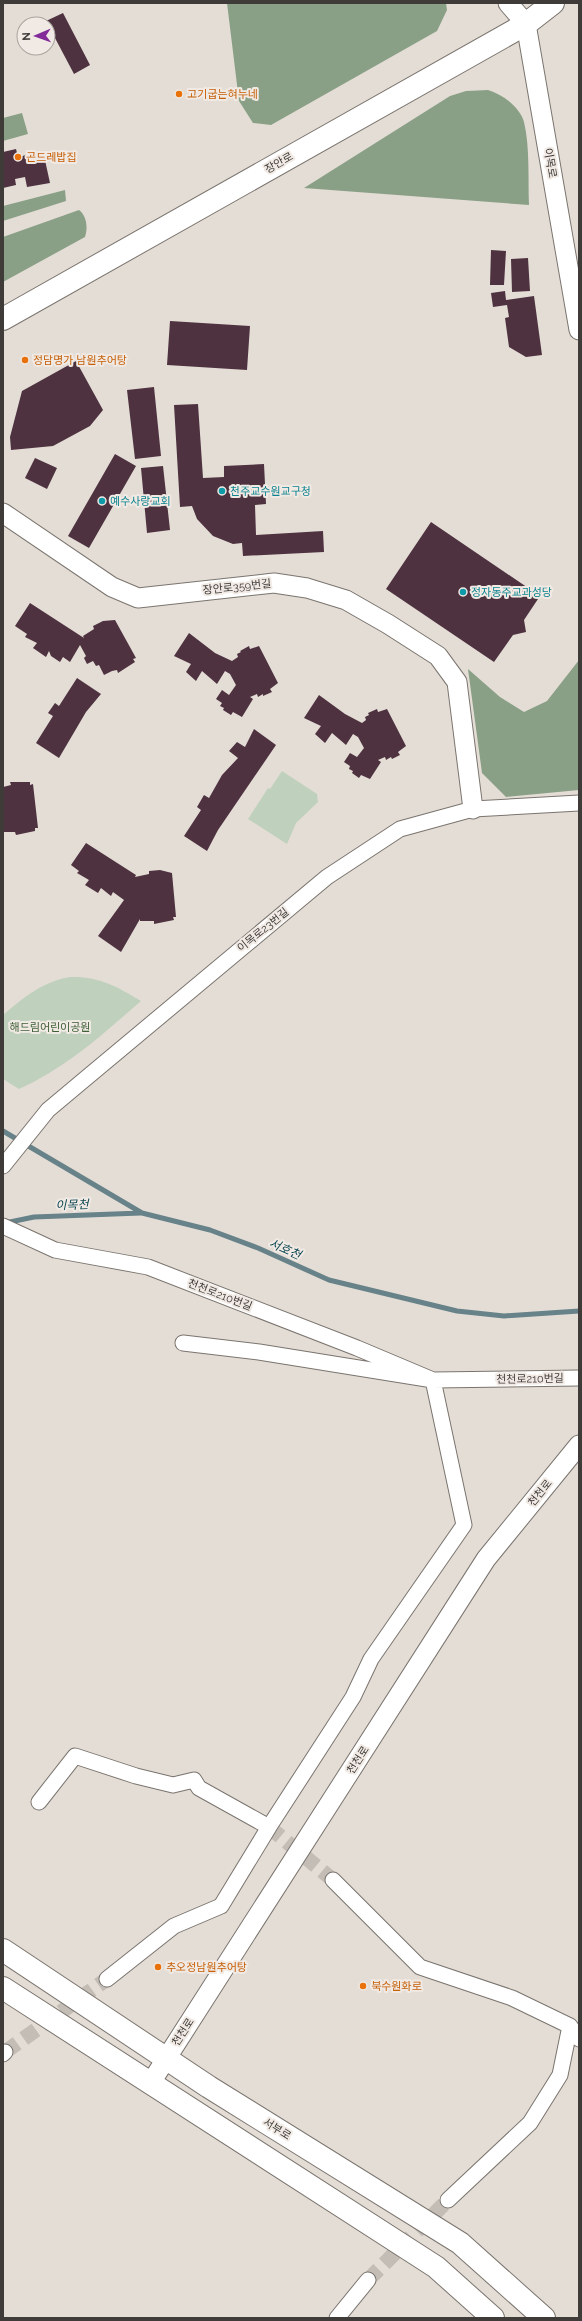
<svg xmlns="http://www.w3.org/2000/svg" width="582" height="2321" font-family="Raleway,'Noto Sans KR',sans-serif">
<style>
.green{fill:#bfd1bc}
.forest{fill:#8aa086}
.lines{fill:none;stroke-linecap:round;stroke-linejoin:round}
.stream{stroke:#678288;stroke-width:5}
.building{fill:#4e3240}
.minor-tunnel{stroke:#c3bdb6;stroke-width:15;stroke-dasharray:15 8;stroke-linecap:butt}
.minor-casing{stroke:#7a746e;stroke-width:17}
.tertiary-casing{stroke:#7a746e;stroke-width:21}
.secondary-casing{stroke:#7a746e;stroke-width:24}
.minor{stroke:#fff;stroke-width:15}
.tertiary{stroke:#fff;stroke-width:19}
.secondary{stroke:#fff;stroke-width:22}
.food-dot{fill:#e8710a;stroke:#f1eae4;stroke-width:1.5}
.culture-dot{fill:#0f9aa8;stroke:#f1eae4;stroke-width:1.5}
.labels{text-anchor:middle;dominant-baseline:central;stroke-width:4;stroke-linejoin:round;paint-order:stroke}
.food-label{font-size:11px;fill:#c56008;stroke:#f1eae4;text-anchor:start}
.street-label{font-size:11px;fill:#3e3b38;stroke:#f1eae4}
.culture-label{font-size:11px;fill:#0d838f;stroke:#f1eae4;text-anchor:start}
.park-label{font-size:11px;fill:#3e6037;stroke:#f1eae4}
.water-label{font-size:12px;font-style:italic;fill:#094551;stroke:#f1eae4}
</style>
<rect width="100%" height="100%" fill="#e4ddd6"/>
<path class="green" d="M 282,771 L 317,794 L 318,802 L 296,823 L 287,844 L 248,819 L 268,788 L 270,789 Z
M 70,977 C 99,976 118,987 141,1001 C 102,1035 66,1068 19,1089 L 3,1079 L 3,1015 C 24,997 42,982 70,977 Z"/>
<path class="forest" d="M 227,3 L 446,3 L 447,10 L 437,31 L 271,125 L 253,123 L 239,101 Z
M 488,90 C 502,94 520,107 524,122 C 530,147 528,179 529,205 L 304,188 L 450,96 L 466,91 Z
M 22,113 L 28,134 L 3,141 L 3,118 Z
M 65,190 L 66,201 L 3,221 L 3,206 Z
M 79,210 C 87,216 88,228 85,237 L 3,282 L 3,237 Z
M 579,660 L 579,790 L 506,797 L 482,773 L 468,669 L 500,697 L 524,712 L 547,701 Z"/>
<g class="lines">
<path class="stream" d="M 3,1131 L 142,1213 L 210,1230 L 258,1248 L 329,1280 L 457,1311 L 504,1316 L 579,1311
M 5,1223 L 34,1217 L 141,1213"/>
</g>
<path class="building" d="M 63,13 L 90,65 L 74,74 L 46,21 Z
M 16,149 L 18,157 L 43,151 L 50,183 L 27,187 L 25,177 L 15,179 L 16,185 L 3,188 L 3,152 Z
M 491,250 L 506,251 L 504,285 L 490,285 Z
M 528,258 L 530,291 L 512,292 L 511,259 Z
M 505,291 L 506,300 L 534,296 L 542,355 L 526,357 L 509,347 L 505,318 L 509,317 L 507,305 L 493,307 L 491,293 Z
M 170,321 L 250,326 L 247,370 L 167,365 Z
M 76,361 L 103,410 L 90,426 L 53,446 L 11,450 L 10,437 L 22,391 Z
M 154,387 L 161,456 L 135,459 L 127,390 Z
M 198,404 L 203,478 L 224,477 L 224,466 L 264,464 L 266,504 L 255,505 L 256,535 L 323,531 L 324,552 L 243,556 L 242,543 L 233,544 L 213,536 L 197,519 L 192,506 L 180,507 L 174,405 Z
M 115,454 L 136,466 L 89,548 L 68,536 Z
M 35,458 L 57,468 L 47,489 L 25,478 Z
M 163,466 L 170,530 L 147,533 L 141,468 Z
M 431,522 L 540,596 L 524,620 L 526,632 L 513,635 L 494,662 L 386,589 Z
M 30,603 L 84,638 L 83,636 L 94,629 L 93,626 L 103,621 L 115,620 L 136,658 L 133,659 L 135,662 L 118,673 L 117,670 L 112,671 L 104,675 L 99,665 L 96,666 L 93,661 L 87,664 L 84,658 L 86,656 L 80,645 L 70,662 L 63,657 L 60,662 L 51,656 L 49,651 L 46,657 L 33,648 L 37,643 L 25,637 L 27,634 L 15,626 Z
M 189,633 L 215,653 L 232,661 L 238,657 L 237,654 L 241,652 L 240,651 L 249,646 L 250,649 L 259,646 L 278,683 L 270,689 L 272,692 L 263,696 L 263,694 L 258,697 L 257,694 L 250,697 L 253,699 L 242,717 L 233,712 L 231,715 L 223,710 L 224,708 L 220,706 L 222,703 L 216,699 L 222,690 L 229,695 L 236,685 L 230,674 L 225,671 L 217,684 L 202,671 L 196,681 L 186,672 L 191,664 L 174,656 Z
M 77,678 L 101,694 L 86,712 L 59,758 L 36,743 L 53,716 L 48,713 L 55,703 L 59,706 Z
M 319,695 L 345,714 L 362,723 L 366,720 L 365,717 L 369,715 L 368,713 L 377,709 L 378,712 L 387,709 L 406,746 L 398,752 L 400,755 L 392,759 L 391,757 L 386,760 L 385,757 L 378,760 L 381,762 L 370,779 L 361,775 L 359,778 L 352,773 L 353,771 L 349,769 L 350,766 L 344,762 L 350,753 L 357,757 L 364,748 L 358,737 L 353,734 L 346,745 L 332,733 L 325,743 L 315,734 L 321,726 L 304,718 Z
M 254,729 L 276,745 L 218,830 L 207,851 L 184,836 L 201,810 L 197,807 L 204,795 L 209,798 L 222,775 L 238,758 L 229,751 L 237,742 L 245,747 Z
M 10,782 L 30,782 L 30,785 L 33,784 L 38,828 L 35,828 L 35,831 L 16,835 L 15,832 L 3,832 L 3,787 L 11,785 Z
M 86,843 L 136,875 L 135,877 L 149,874 L 149,871 L 160,870 L 172,873 L 176,917 L 173,917 L 174,920 L 154,924 L 154,921 L 140,921 L 140,919 L 121,952 L 98,936 L 124,900 L 113,892 L 111,896 L 101,888 L 98,893 L 85,885 L 89,880 L 77,873 L 79,871 L 71,865 Z"/>
<g class="lines">
<path class="minor-tunnel" d="M 269,1827 L 333,1880
M 5,2052 L 107,1979
M 368,2280 L 448,2200"/>
<defs>
<path id="minor" d="M 3,1166 L 48,1110 L 85,1079 L 327,877 L 400,829 L 473,809 L 579,803
M 3,1226 L 55,1250 L 148,1267 L 357,1348 L 433,1380 L 579,1378
M 39,1802 L 75,1756 L 136,1776 L 173,1785 L 194,1780 L 199,1788 L 269,1827
M 333,1880 L 420,1967 L 512,1998 L 570,2026 L 579,2039
M 107,1979 L 174,1926 L 221,1906 L 269,1827 L 353,1697 L 371,1659 L 464,1525 L 433,1380 L 259,1352 L 183,1343
M 3,2054 L 5,2052
M 448,2200 L 530,2123 L 560,2075 L 570,2026
M 337,2318 L 368,2280"/>
<path id="tertiary" d="M 508,3 L 526,24 L 579,330
M 3,513 L 112,587 L 138,598 L 274,583 L 307,588 L 346,600 L 388,624 L 438,656 L 457,682 L 473,809
M 150,2084 L 486,1559 L 579,1445"/>
<path id="secondary" d="M 3,319 L 526,24 L 553,3
M 3,1950 L 209,2087 L 460,2243 L 544,2318
M 3,1988 L 436,2267 L 493,2318"/>
</defs>
<use href="#minor" class="minor-casing"/>
<use href="#tertiary" class="tertiary-casing"/>
<use href="#secondary" class="secondary-casing"/>
<use href="#minor" class="minor"/>
<use href="#tertiary" class="tertiary"/>
<use href="#secondary" class="secondary"/>
</g>
<g class="food-dot">
<circle cx="179" cy="94" r="4"/>
<circle cx="18" cy="157" r="4"/>
<circle cx="25" cy="360" r="4"/>
<circle cx="158" cy="1967" r="4"/>
<circle cx="363" cy="1986" r="4"/>
</g>
<g class="culture-dot">
<circle cx="222" cy="491" r="4"/>
<circle cx="102" cy="501" r="4"/>
<circle cx="463" cy="592" r="4"/>
</g>
<g class="labels">
<g class="food-label">
<text x="187" y="94">고기굽는혀누네</text>
<text x="26" y="157">곤드레밥집</text>
<text x="33" y="360">정담명가 남원추어탕</text>
<text x="166" y="1967">추오정남원추어탕</text>
<text x="371" y="1986">북수원화로</text>
</g>
<g class="street-label">
<text transform="translate(279 163) rotate(-29)">장안로</text>
<text transform="translate(550 163) rotate(80)">이목로</text>
<text transform="translate(237 587) rotate(-6)">장안로359번길</text>
<text transform="translate(263 930) rotate(-39)">이목로23번길</text>
<text transform="translate(220 1295) rotate(21)">천천로210번길</text>
<text transform="translate(530 1379) rotate(-1)">천천로210번길</text>
<text transform="translate(540 1493) rotate(-51)">천천로</text>
<text transform="translate(358 1760) rotate(-57)">천천로</text>
<text transform="translate(183 2032) rotate(-57)">천천로</text>
<text transform="translate(277 2129) rotate(32)">서부로</text>
</g>
<g class="culture-label">
<text x="230" y="491">천주교수원교구청</text>
<text x="110" y="501">예수사랑교회</text>
<text x="471" y="592">정자동주교과성당</text>
</g>
<g class="park-label">
<text x="50" y="1027">해드림어린이공원</text>
</g>
<g class="water-label">
<text transform="translate(72 1205) rotate(-2)">이목천</text>
<text transform="translate(285 1249) rotate(24)">서호천</text>
</g>
</g>
<rect width="582" height="2321" fill="none" stroke="#3e3b38" stroke-width="8"/>
<g transform="translate(36 36) rotate(268)"><circle r="19" fill="#f1eae4" stroke="#a9a49f"/>
<path d="M0-3L7 15L0 10L-7 15Z" fill="#822b99"/>
<text y="-6" font-size="11" font-weight="bold" text-anchor="middle" fill="#3e3b38">N</text>
</g>
</svg>
